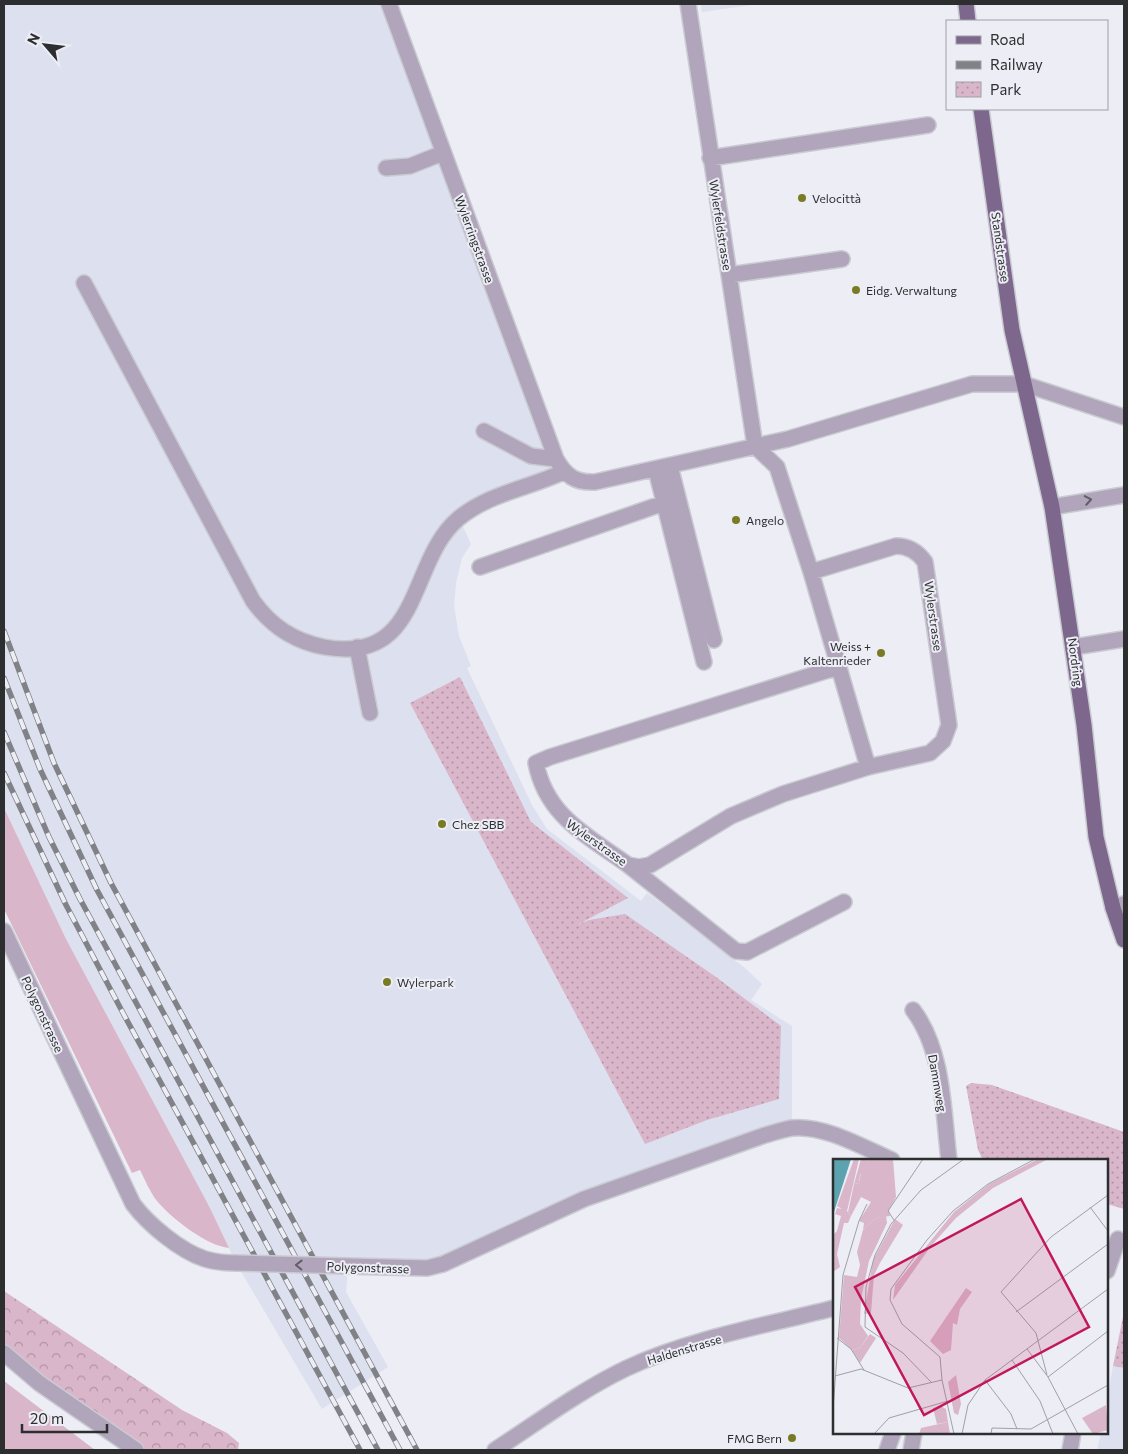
<svg xmlns="http://www.w3.org/2000/svg" width="1128" height="1454" font-family="Commissioner,sans-serif">
<style>
.built{fill:#dde0ee}
.grass{fill:#dab6ca}
.forest{fill:url(#forest-crowns)}
.park{fill:url(#park-dots)}
.lines{fill:none;stroke-linecap:round;stroke-linejoin:round}
.minor-casing{stroke:#cacbd2;stroke-width:18}
.major-casing{stroke:#cacbd2;stroke-width:18}
.minor{stroke:#b0a5ba;stroke-width:15}
.major{stroke:#7d678c;stroke-width:15}
.rail-casing{stroke:#818287;stroke-width:5.5}
.rail{stroke:#ecedf5;stroke-width:4;stroke-dasharray:11;stroke-linecap:butt}
.minor-bridge-casing{stroke:#cacbd2;stroke-width:18;stroke-linecap:butt}
.minor-bridge{stroke:#b0a5ba;stroke-width:15}
.oneway{stroke:#615e67}
.poi-dot{fill:#787b23;stroke:#ecedf5;stroke-width:2}
.labels{text-anchor:middle;dominant-baseline:central;stroke-width:4;stroke-linejoin:round;paint-order:stroke}
.poi-label{font-size:12px;fill:#2d2e30;stroke:#ecedf5;text-anchor:start}
.street-label{font-size:12px;fill:#2d2e30;stroke:#ecedf5}
.inset-road{fill:none;stroke:#a0a1a6;stroke-width:1}
.view{fill:#c2185b;fill-opacity:0.15;stroke:#c2185b;stroke-width:2.5}
.inset-edge{fill:none;stroke:#2d2e30;stroke-width:2.5}
</style>
<defs>
<pattern id="forest-crowns" width="20" height="18" patternUnits="userSpaceOnUse" patternTransform="scale(1.25)"><rect width="20" height="18" fill="#dab6ca"/><path d="M2 6a3 3 0 1 1 6 0M12 15a3 3 0 1 1 6 0" fill="none" stroke="#b194a4"/></pattern>
<pattern id="park-dots" width="8" height="8" patternUnits="userSpaceOnUse" patternTransform="scale(1.25)"><rect width="8" height="8" fill="#dab6ca"/><path d="M2 2h.1M6 6h.1" fill="none" stroke="#b194a4" stroke-width="1.8" stroke-linecap="round"/></pattern>
</defs>
<rect width="100%" height="100%" fill="#ecedf5"/>
<path class="built" d="M 4,4 L 389,4 L 563,472 L 459,518 L 471,544 L 462,558 L 456,583 L 454,606 L 459,636 L 471,666 L 467,668 L 532,805 L 547,829 L 641,901 L 647,893 L 745,968 L 762,984 L 751,1000 L 792,1026 L 792,1128 L 584,1199 L 443,1264 L 348,1266 L 346,1292 L 388,1367 L 322,1409 L 236,1263 L 209,1206 L 66,939 L 4,808 Z
M 701,4 L 759,4 L 702,12 Z
M 1113,1366 L 1124,1368 L 1124,1450 L 1097,1450 L 1101,1433 L 1107,1433 L 1107,1401 Z"/>
<path class="grass" d="M 4,808 L 66,939 L 209,1206 L 229,1248 C 207,1246 171,1218 157,1201 C 150,1192 145,1180 140,1170 L 132,1173 L 4,909 Z
M 4,1381 L 95,1450 L 4,1450 Z"/>
<path class="forest" d="M 4,1291 L 182,1410 L 227,1433 L 239,1443 L 238,1450 L 139,1450 L 4,1350 Z"/>
<path class="park" d="M 460,677 L 531,822 L 628,898 L 577,925 L 589,920 L 625,914 L 716,977 L 781,1026 L 779,1099 L 707,1120 L 645,1144 L 410,703 Z
M 971,1083 L 992,1085 L 1124,1132 L 1124,1209 L 1107,1204 L 1107,1160 L 983,1160 L 978,1150 L 966,1086 Z
M 1124,1312 L 1124,1368 L 1113,1366 Z"/>
<g class="lines">
<defs>
<path id="minor" d="M 389,4 L 556,459 C 566,476 575,483 595,482 L 788,439 L 972,384 L 1024,384 L 1124,417
M 688,4 L 755,446 L 777,467 L 811,572 L 868,767
M 710,158 L 928,125
M 386,168 L 410,166 L 443,153
M 729,275 L 842,259
M 84,283 L 253,601 C 271,626 293,641 324,647 C 424,665 407,561 459,518 C 490,493 529,488 563,472
M 484,431 L 531,456 L 556,459
M 670,466 L 714,640
M 656,470 L 704,662
M 1052,507 L 1124,495
M 480,567 L 664,503
M 811,572 L 896,546 C 908,546 918,552 925,562 L 949,725 L 943,741 L 930,753 L 868,767 L 783,794 L 731,816 L 650,865 L 639,867 L 628,865 C 588,836 546,816 536,763 L 550,757 L 838,667
M 357,647 L 370,713
M 1074,647 L 1124,639
M 628,865 L 736,951 L 747,952 L 844,902
M 1113,908 L 1124,904
M 4,931 L 133,1204 C 148,1224 180,1251 205,1259 C 215,1262 225,1263 236,1263
M 913,1010 C 944,1051 943,1112 949,1160
M 348,1266 L 427,1268 L 443,1264 L 584,1199 L 765,1135 C 774,1133 783,1129 792,1128 C 825,1125 862,1147 892,1160
M 1107,1271 L 1118,1239
M 4,1353 L 39,1383 L 136,1450
M 495,1450 C 538,1422 581,1390 627,1368 C 689,1339 767,1325 834,1308
M 887,1450 L 893,1433
M 911,1450 L 914,1433
M 1070,1450 L 1073,1433"/>
<path id="major" d="M 966,4 L 968,21
M 981,109 L 1012,330 L 1052,507 L 1084,725 L 1096,837 L 1113,908 L 1124,940"/>
</defs>
<use href="#minor" class="minor-casing"/>
<use href="#major" class="major-casing"/>
<use href="#minor" class="minor"/>
<use href="#major" class="major"/>
<defs>
<path id="rail" d="M 4,631 L 54,763 L 111,883 L 417,1450
M 4,678 L 40,769 L 97,890 L 400,1450
M 4,732 L 49,837 L 80,899 L 378,1450
M 4,773 L 66,905 L 123,1013 L 360,1450"/>
</defs>
<use href="#rail" class="rail-casing"/>
<use href="#rail" class="rail"/>
<defs>
<path id="minor-bridge" d="M 236,1263 L 348,1266"/>
</defs>
<use href="#minor-bridge" class="minor-bridge-casing"/>
<use href="#minor-bridge" class="minor-bridge"/>
</g>
<defs><path id="oneway-chevron" d="M-2-3.5L2.5 0L-2 3.5" fill="none" stroke-width="1.6" stroke-linecap="round" stroke-linejoin="round" transform="scale(1.25)"/></defs>
<g class="oneway">
<use href="#oneway-chevron" transform="translate(1088 500) rotate(-10)"/>
<use href="#oneway-chevron" transform="translate(299 1265) rotate(-179)"/>
</g>
<g class="poi-dot">
<circle cx="802" cy="198" r="5"/>
<circle cx="856" cy="290" r="5"/>
<circle cx="736" cy="520" r="5"/>
<circle cx="881" cy="653" r="5"/>
<circle cx="442" cy="824" r="5"/>
<circle cx="387" cy="982" r="5"/>
<circle cx="792" cy="1438" r="5"/>
</g>
<g class="labels">
<g class="poi-label">
<text x="812" y="198">Velocittà</text>
<text x="866" y="290">Eidg. Verwaltung</text>
<text x="746" y="520">Angelo</text>
<text x="871" y="646" text-anchor="end">Weiss +<tspan x="871" dy="14">Kaltenrieder</tspan></text>
<text x="452" y="824">Chez SBB</text>
<text x="397" y="982">Wylerpark</text>
<text x="782" y="1438" text-anchor="end">FMG Bern</text>
</g>
<g class="street-label">
<text transform="translate(721 225) rotate(81)">Wylerfeldstrasse</text>
<text transform="translate(475 239) rotate(70)">Wylerringstrasse</text>
<text transform="translate(1001 247) rotate(82)">Standstrasse</text>
<text transform="translate(934 616) rotate(82)">Wylerstrasse</text>
<text transform="translate(1076 662) rotate(82)">Nordring</text>
<text transform="translate(597 842) rotate(35)">Wylerstrasse</text>
<text transform="translate(43 1014) rotate(65)">Polygonstrasse</text>
<text transform="translate(938 1083) rotate(80)">Dammweg</text>
<text transform="translate(368 1267) rotate(2)">Polygonstrasse</text>
<text transform="translate(684 1349) rotate(-17)">Haldenstrasse</text>
</g>
</g>
<g transform="translate(833 1159)">
<rect width="275" height="275" fill="#ecedf5"/>
<path d="M 21,0 L 26,0 L 14,52 L 18,57 L 15,64 L 11,64 L 4,95 L 7,108 L 0,113 L 0,76 L 4,72 L 8,57 L 2,55 L 4,49 L 9,50 L 4,47 ZM 28,0 L 37,0 L 27,16 L 26,24 L 21,25 ZM 205,0 L 215,0 L 160,29 L 123,59 L 98,87 L 60,141 L 62,126 L 121,53 L 156,25 ZM 53,57 L 54,64 L 36,102 L 28,140 L 27,165 L 35,177 L 27,189 L 19,191 L 6,179 L 11,116 L 24,118 L 27,106 L 24,93 L 30,71 L 43,59 ZM 62,60 L 70,66 L 47,104 L 40,101 ZM 115,263 L 117,275 L 86,275 L 88,269 Z" fill="#dab6ca"/>
<path d="M 37,0 L 60,0 L 63,38 L 56,51 L 57,57 L 43,59 L 30,71 L 31,64 L 26,62 L 38,43 L 28,38 L 18,57 L 15,53 L 21,25 L 26,24 L 28,13 ZM 40,101 L 47,104 L 41,116 L 38,154 L 31,155 ZM 37,175 L 43,179 L 27,204 L 19,191 L 27,189 Z" fill="#dab6ca"/>
<path d="M 133,129 L 139,133 L 127,150 L 124,166 L 120,164 L 118,191 L 110,195 L 97,182 ZM 123,216 L 128,245 L 125,256 L 121,254 L 115,223 ZM 273,246 L 275,271 L 260,275 L 249,259 ZM 108,247 L 113,250 L 115,263 L 104,265 L 100,249 Z" fill="#dab6ca"/>
<path d="M 0,0 L 18,0 L 0,56 Z" fill="#5da2af"/>
<path class="inset-road" d="M 257,48 L 275,72M 61,61 L 55,52 L 90,0M 183,153 L 275,85M 4,179 L 18,190 L 31,211M 194,190 L 215,218 L 245,275M 179,201 L 207,242 L 220,275M 214,216 L 203,174 L 168,133 L 218,78 L 275,36M 2,217 L 28,210 L 75,229 L 109,221M 215,218 L 275,172M 109,221 L 107,198 L 69,165 L 57,141 L 58,130 L 94,81 L 120,52 L 155,25 L 202,0M 109,221 L 121,275M 152,221 L 178,255 L 184,270M 98,223 L 70,194 L 32,168 L 33,128 L 42,96 L 58,65 L 88,31 L 131,0M 0,250 L 10,116 L 26,62 L 34,45M 41,275 L 56,259 L 115,242M 129,275 L 135,246 L 152,221 L 275,130M 158,275 L 159,269 L 198,270 L 275,226"/>
<path class="view" d="M 188,40 L 256,168 L 91,256 L 22,128 Z"/>
<rect width="275" height="275" class="inset-edge"/>
</g>
<rect width="1128" height="1454" fill="none" stroke="#2d2e30" stroke-width="10"/>
<rect x="946" y="20" width="162" height="90" fill="#ecedf5" stroke="#a0a1a6"/>
<rect x="956" y="36" width="25" height="8" fill="#7d678c" stroke="#a0a1a6"/>
<text x="990" y="45" font-size="15" fill="#2d2e30">Road</text>
<rect x="956" y="61" width="25" height="8" fill="#818287" stroke="#a0a1a6"/>
<text x="990" y="70" font-size="15" fill="#2d2e30">Railway</text>
<rect x="956" y="82" width="25" height="15" fill="url(#park-dots)" stroke="#a0a1a6"/>
<text x="990" y="95" font-size="15" fill="#2d2e30">Park</text>
<g transform="translate(45 45) rotate(298)" stroke="#ecedf5" stroke-width="4" paint-order="stroke">
<path d="M0-4L9 19L0 12L-9 19Z" fill="#2d2e30"/>
<text y="-8" font-size="14" font-weight="bold" text-anchor="middle" fill="#2d2e30">N</text>
</g>
<path d="M22 1424v8h85v-8" fill="none" stroke="#2d2e30" stroke-width="2.5"/>
<text x="30" y="1424" font-size="15" fill="#2d2e30" stroke="#ecedf5" stroke-width="4" paint-order="stroke">20 m</text>
</svg>
